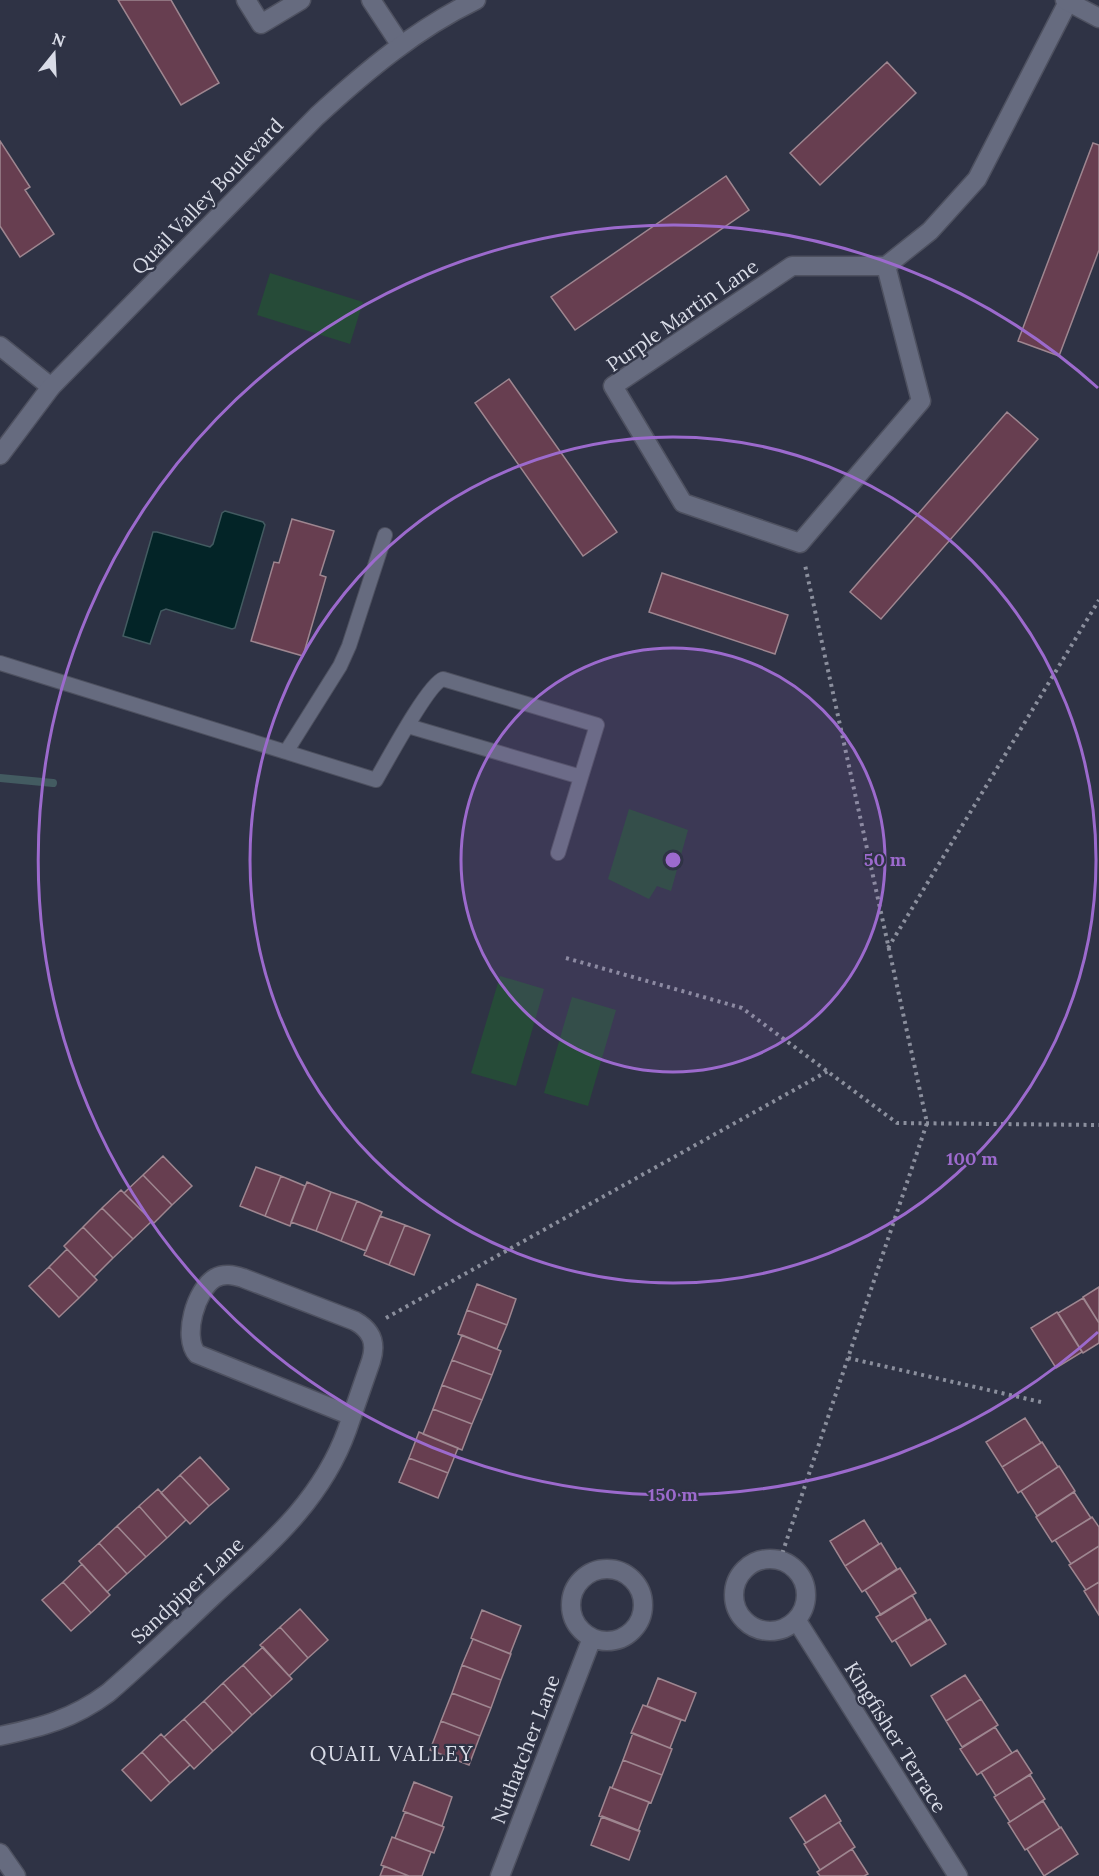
<svg xmlns="http://www.w3.org/2000/svg" width="1099" height="1876" font-family="Lora,serif">
<style>
.green{fill:#264b38}
.water{fill:#032427;stroke:#435b61;stroke-width:1.5}
.lines{fill:none;stroke-linecap:round;stroke-linejoin:round}
.stream{stroke:#435b61;stroke-width:8}
.building{fill:#673e50;stroke:#9e8690;stroke-width:1.5}
.lane-casing{stroke:#4e5160;stroke-width:16}
.street-casing{stroke:#4e5160;stroke-width:21}
.secondary-casing{stroke:#4e5160;stroke-width:21}
.path{stroke:#8b8f9d;stroke-width:4;stroke-dasharray:3 4.5;stroke-linecap:butt}
.lane{stroke:#666b7f;stroke-width:14}
.street{stroke:#666b7f;stroke-width:18}
.secondary{stroke:#666b7f;stroke-width:18}
.ring{fill:none;stroke:#9c6acd;stroke-width:3}
.labels{text-anchor:middle;dominant-baseline:central;stroke-width:4.5;stroke-linejoin:round;paint-order:stroke}
.street-label{font-size:20px;fill:#d9dce7;stroke:#2f3345}
.neighbourhood-label{font-size:21px;letter-spacing:1.5px;fill:#d9dce7;stroke:#2f3345}
.centre{fill:#9c6acd;stroke:#2f3345;stroke-width:3}
.ring-label{font-size:18px;text-anchor:middle;font-weight:bold;fill:#9c6acd;stroke:#2f3345;stroke-width:4.5;stroke-linejoin:round;paint-order:stroke}
</style>
<rect width="100%" height="100%" fill="#2f3345"/>
<path class="green" d="M 270,273 L 363,302 L 350,344 L 257,315 Z
M 629,809 L 688,830 L 671,891 L 657,886 L 649,899 L 608,879 Z
M 500,976 L 544,989 L 516,1086 L 471,1073 Z
M 572,997 L 616,1010 L 588,1106 L 544,1093 Z"/>
<path class="water" d="M 225,511 L 263,522 L 265,525 L 235,628 L 232,629 L 166,609 L 161,611 L 150,644 L 123,636 L 153,532 L 157,532 L 210,547 L 213,544 L 222,513 Z"/>
<g class="lines">
<path class="stream" d="M 0,778 L 53,783"/>
</g>
<path class="building" d="M 118,0 L 171,0 L 219,83 L 181,105 Z
M 887,62 L 916,93 L 820,185 L 790,153 Z
M 0,141 L 30,187 L 25,190 L 54,234 L 20,257 L 0,226 Z
M 1093,143 L 1099,145 L 1099,250 L 1059,356 L 1018,341 Z
M 726,176 L 749,210 L 575,330 L 551,297 Z
M 509,379 L 617,532 L 583,556 L 475,403 Z
M 1007,412 L 1038,439 L 881,619 L 850,592 Z
M 292,519 L 334,531 L 320,575 L 326,577 L 303,656 L 251,641 L 274,562 L 279,563 Z
M 662,573 L 788,615 L 775,654 L 649,612 Z
M 163,1156 L 192,1186 L 172,1205 L 143,1175 Z
M 256,1167 L 281,1176 L 265,1216 L 240,1206 Z
M 143,1175 L 172,1205 L 154,1223 L 124,1193 Z
M 281,1176 L 305,1186 L 290,1226 L 265,1216 Z
M 307,1182 L 331,1192 L 316,1231 L 291,1222 Z
M 121,1190 L 152,1221 L 133,1239 L 102,1208 Z
M 331,1192 L 357,1201 L 341,1241 L 316,1231 Z
M 357,1201 L 382,1212 L 366,1251 L 341,1241 Z
M 102,1208 L 133,1239 L 113,1258 L 83,1227 Z
M 380,1216 L 405,1225 L 389,1265 L 364,1255 Z
M 405,1225 L 430,1235 L 414,1275 L 389,1265 Z
M 83,1227 L 113,1258 L 94,1277 L 64,1246 Z
M 67,1249 L 97,1280 L 79,1298 L 49,1267 Z
M 49,1267 L 79,1298 L 59,1317 L 29,1286 Z
M 477,1284 L 516,1299 L 507,1325 L 467,1310 Z
M 1099,1287 L 1099,1323 L 1083,1297 Z
M 1083,1298 L 1099,1323 L 1099,1343 L 1083,1353 L 1058,1313 Z
M 467,1310 L 507,1325 L 497,1349 L 458,1334 Z
M 1057,1312 L 1082,1352 L 1056,1368 L 1031,1328 Z
M 462,1335 L 501,1351 L 492,1375 L 452,1360 Z
M 452,1360 L 492,1375 L 482,1400 L 442,1385 Z
M 442,1385 L 482,1400 L 472,1424 L 433,1409 Z
M 433,1409 L 472,1424 L 462,1450 L 423,1434 Z
M 1025,1418 L 1041,1443 L 1002,1467 L 986,1442 Z
M 419,1432 L 458,1448 L 448,1473 L 409,1458 Z
M 1042,1442 L 1058,1467 L 1018,1493 L 1002,1467 Z
M 200,1457 L 229,1489 L 209,1506 L 180,1475 Z
M 409,1458 L 448,1473 L 438,1498 L 399,1482 Z
M 1059,1466 L 1075,1491 L 1037,1516 L 1021,1491 Z
M 180,1475 L 209,1506 L 190,1524 L 161,1493 Z
M 158,1489 L 186,1520 L 167,1538 L 139,1506 Z
M 1074,1492 L 1091,1518 L 1052,1542 L 1036,1517 Z
M 139,1506 L 167,1538 L 146,1557 L 117,1526 Z
M 1092,1517 L 1099,1527 L 1099,1546 L 1071,1564 L 1055,1540 Z
M 864,1520 L 879,1544 L 845,1566 L 830,1541 Z
M 117,1526 L 146,1557 L 127,1574 L 99,1543 Z
M 99,1543 L 127,1574 L 107,1592 L 79,1561 Z
M 881,1543 L 897,1569 L 862,1592 L 845,1566 Z
M 1099,1546 L 1099,1582 L 1086,1590 L 1069,1565 Z
M 82,1564 L 110,1595 L 91,1613 L 63,1582 Z
M 900,1568 L 916,1593 L 881,1615 L 865,1590 Z
M 63,1582 L 91,1613 L 71,1631 L 42,1600 Z
M 1099,1582 L 1099,1615 L 1084,1591 Z
M 912,1595 L 927,1620 L 892,1642 L 876,1617 Z
M 300,1609 L 328,1640 L 308,1658 L 280,1627 Z
M 482,1610 L 521,1626 L 510,1654 L 471,1638 Z
M 930,1619 L 946,1644 L 911,1666 L 895,1640 Z
M 280,1627 L 308,1658 L 289,1676 L 260,1645 Z
M 473,1639 L 511,1654 L 501,1680 L 462,1665 Z
M 263,1647 L 292,1679 L 272,1697 L 243,1665 Z
M 243,1665 L 272,1697 L 252,1715 L 223,1683 Z
M 462,1665 L 501,1680 L 491,1708 L 452,1693 Z
M 965,1675 L 981,1699 L 946,1721 L 931,1696 Z
M 658,1678 L 696,1693 L 685,1721 L 647,1706 Z
M 223,1683 L 252,1715 L 233,1733 L 204,1701 Z
M 452,1693 L 491,1708 L 480,1736 L 441,1721 Z
M 981,1699 L 998,1725 L 962,1747 L 946,1721 Z
M 204,1701 L 233,1733 L 213,1751 L 184,1719 Z
M 643,1705 L 681,1720 L 670,1748 L 631,1733 Z
M 184,1719 L 213,1751 L 194,1769 L 164,1737 Z
M 441,1721 L 480,1736 L 469,1765 L 430,1750 Z
M 995,1727 L 1012,1753 L 977,1775 L 960,1749 Z
M 633,1733 L 672,1749 L 662,1775 L 623,1760 Z
M 161,1734 L 190,1765 L 170,1783 L 142,1752 Z
M 1017,1750 L 1032,1773 L 996,1796 L 981,1772 Z
M 142,1752 L 170,1783 L 151,1801 L 122,1770 Z
M 623,1760 L 662,1775 L 651,1803 L 612,1788 Z
M 1030,1775 L 1045,1799 L 1010,1822 L 994,1797 Z
M 414,1782 L 452,1797 L 442,1826 L 403,1811 Z
M 610,1787 L 649,1802 L 638,1831 L 599,1816 Z
M 825,1795 L 841,1821 L 806,1843 L 790,1818 Z
M 1043,1801 L 1060,1828 L 1025,1850 L 1008,1823 Z
M 405,1812 L 444,1827 L 434,1853 L 395,1838 Z
M 602,1816 L 640,1831 L 629,1860 L 591,1845 Z
M 839,1822 L 855,1847 L 820,1870 L 804,1844 Z
M 1061,1827 L 1078,1854 L 1044,1876 L 1027,1849 Z
M 392,1837 L 431,1852 L 422,1876 L 409,1876 L 381,1865 Z
M 852,1849 L 868,1874 L 864,1876 L 820,1876 L 817,1872 Z
M 384,1866 L 409,1876 L 380,1876 Z"/>
<g class="lines">
<defs>
<path id="lane" d="M 0,663 L 376,780 C 386,763 428,684 443,679 L 597,725 L 581,777 L 408,726
M 286,752 L 340,666 L 349,646 L 385,535
M 558,853 L 581,777"/>
<path id="street" d="M 246,0 L 261,24 L 301,0
M 371,0 L 400,44
M 886,266 L 921,401 L 800,543 L 683,503 L 613,386 L 792,266 L 886,266 L 930,231 L 977,179 L 1069,0
M 0,346 L 51,387
M734 1595a36 36 0 1 1 72 0a36 36 0 1 1-72 0Z
M571 1605a36 36 0 1 1 72 0a36 36 0 1 1-72 0Z
M 797,1621 L 958,1876
M 0,1736 C 42,1727 73,1719 108,1693 C 144,1662 178,1629 213,1596 C 267,1546 321,1502 347,1430 L 371,1361 C 377,1342 371,1330 355,1321 L 243,1278 C 233,1275 224,1273 215,1278 C 196,1289 182,1337 197,1354 L 352,1416
M 500,1876 L 592,1638"/>
<path id="secondary" d="M 1065,0 L 1099,18
M 0,455 L 51,387 L 317,116 C 366,71 416,29 476,0
M 0,1853 L 16,1876"/>
</defs>
<use href="#lane" class="lane-casing"/>
<use href="#street" class="street-casing"/>
<use href="#secondary" class="secondary-casing"/>
<path class="path" d="M 888,948 L 1099,600
M 566,958 L 742,1008 L 897,1123 L 1099,1125
M 386,1318 L 828,1071
M 848,1358 L 1041,1402
M 780,1560 L 927,1123 L 805,565"/>
<use href="#lane" class="lane"/>
<use href="#street" class="street"/>
<use href="#secondary" class="secondary"/>
</g>
<circle cx="673" cy="860" r="212" fill="#9c6acd" fill-opacity=".12"/>
<g class="ring">
<circle cx="673" cy="860" r="212"/>
<circle cx="673" cy="860" r="423"/>
<path d="M1098 1332A635 635 0 1 1 1098 388"/>
</g>
<g class="labels">
<g class="street-label">
<text transform="translate(207 196) rotate(-46)">Quail Valley Boulevard</text>
<text transform="translate(682 315) rotate(-35)">Purple Martin Lane</text>
<text transform="translate(187 1590) rotate(-43)">Sandpiper Lane</text>
<text transform="translate(896 1737) rotate(58)">Kingfisher Terrace</text>
<text transform="translate(525 1749) rotate(-69)">Nuthatcher Lane</text>
</g>
<g class="neighbourhood-label">
<text x="392" y="1753">QUAIL VALLEY</text>
</g>
</g>
<circle cx="673" cy="860" r="9" class="centre"/>
<g class="ring-label">
<text x="885" y="866">50 m</text>
<text x="972" y="1165">100 m</text>
<text x="673" y="1501">150 m</text>
</g>
<g transform="translate(54 54) rotate(18)" stroke="#2f3345" stroke-width="4.5" paint-order="stroke">
<path d="M0-4.5L10 22L0 15L-10 22Z" fill="#d9dce7"/>
<text y="-9" font-size="16" font-weight="bold" text-anchor="middle" fill="#d9dce7">N</text>
</g>
</svg>
